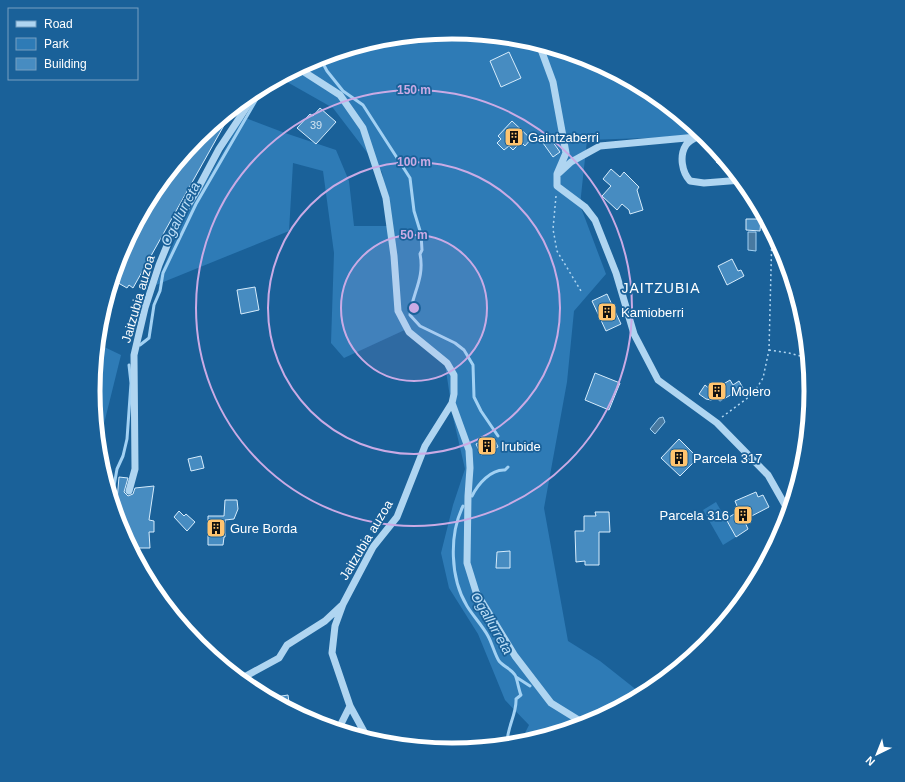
<svg xmlns="http://www.w3.org/2000/svg" width="905" height="782" font-family="Helvetica,sans-serif">
<style>
.green{fill:#2e7bb6}
.water{fill:#4879a0;stroke:#a2d1f3}
.lines{fill:none;stroke-linecap:round;stroke-linejoin:round}
.stream{stroke:#a2d1f3;stroke-width:3}
.building{fill:#478cc1;stroke:#d6ecfc}
.path{stroke:#afd5f1;stroke-width:1.5;stroke-dasharray:2 3;stroke-linecap:butt}
.minor{stroke:#afd5f1;stroke-width:7}
.ring{fill:none;stroke:#caabe5;stroke-width:2}
.labels{text-anchor:middle;dominant-baseline:central;stroke-width:3.5;stroke-linejoin:round;paint-order:stroke}
.number-label{font-size:11px;fill:#d1e2f0}
.poi-label{font-size:13px;fill:#fff;stroke:#1a6199;text-anchor:start}
.street-label{font-size:13px;fill:#fff;stroke:#1a6199}
.water-label{font-size:14px;font-style:italic;fill:#bcdef7;stroke:#1a6199}
.neighbourhood-label{font-size:14px;letter-spacing:1px;fill:#fff;stroke:#1a6199}
.rim{fill:none;stroke:#fff;stroke-width:5}
.centre{fill:#caabe5;stroke:#1a6199;stroke-width:2}
.ring-label{font-size:12px;text-anchor:middle;font-weight:bold;fill:#caabe5;stroke:#1a6199;stroke-width:3.5;stroke-linejoin:round;paint-order:stroke}
</style>
<rect width="100%" height="100%" fill="#1a6199"/>
<path class="green" d="M 453,32 L 523,39 L 590,59 L 652,93 L 705,136 L 587,140 L 580,205 L 606,274 L 574,311 L 567,382 L 544,508 L 568,641 L 600,661 L 643,695 L 590,723 L 520,743 L 529,725 L 505,700 L 478,634 L 449,588 L 441,553 L 453,505 L 465,469 L 453,417 L 445,364 L 409,328 L 344,358 L 331,343 L 334,253 L 323,171 L 293,163 L 289,231 L 156,285 L 181,225 L 243,117 L 285,133 L 336,150 L 349,181 L 354,226 L 390,226 L 382,172 L 333,108 L 280,78 L 315,59 L 383,39 Z
M 98,344 L 121,355 L 99,444 L 94,391 Z
M 716,502 L 736,537 L 723,545 L 703,510 Z"/>
<path class="water" d="M 748,232 L 756,232 L 756,251 L 748,250 Z
M 663,417 L 665,422 L 655,434 L 650,429 L 659,418 Z"/>
<g class="lines">
<path class="stream" d="M 320,58 L 327,71 L 343,91 L 363,105 L 410,178 L 414,211 L 421,234 L 422,250 L 420,254 C 425,278 412,294 410,315 L 420,326 L 455,343 L 464,350 L 473,365 L 474,397 L 481,411 L 498,436
M 140,345 L 149,338 L 154,305 L 160,291 L 163,273 L 196,204 L 258,97
M 111,495 L 114,486 L 117,469 L 123,456 L 127,439 L 131,383 L 129,365
M 472,496 C 478,484 491,469 505,470 L 508,467
M 463,506 C 449,535 450,578 467,606 C 473,616 482,625 488,636 C 492,643 495,655 499,661 C 503,666 511,669 515,675 C 517,678 519,691 521,695 L 516,699 C 517,714 506,729 507,745
M 516,677 L 530,686"/>
</g>
<path class="building" d="M 509,52 L 521,78 L 501,87 L 490,61 Z
M 320,108 L 336,122 L 316,144 L 297,128 L 310,114 L 313,116 Z
M 232,111 L 133,288 L 129,285 L 127,288 L 113,280 L 121,253 L 154,191 L 199,137 Z
M 512,121 L 531,139 L 525,146 L 521,142 L 513,150 L 509,146 L 504,150 L 497,143 L 501,139 L 498,136 Z
M 550,138 L 560,152 L 553,157 L 543,143 Z
M 722,156 L 737,175 L 736,175 L 733,176 L 716,162 Z
M 611,169 L 620,177 L 624,172 L 639,187 L 637,190 L 643,210 L 630,214 L 629,210 L 622,204 L 617,210 L 602,196 L 611,186 L 603,179 Z
M 746,219 L 761,219 L 760,231 L 746,230 Z
M 732,259 L 738,271 L 741,270 L 744,276 L 727,285 L 718,266 Z
M 255,287 L 259,310 L 241,314 L 237,290 Z
M 607,294 L 621,324 L 606,331 L 592,301 Z
M 595,373 L 620,383 L 609,410 L 585,400 Z
M 730,380 L 733,385 L 739,381 L 743,388 L 720,401 L 716,398 L 711,400 L 706,399 L 699,394 L 705,385 L 712,391 Z
M 489,438 L 490,440 L 494,438 L 498,447 L 481,455 L 476,444 Z
M 679,439 L 698,458 L 680,476 L 661,458 Z
M 201,456 L 204,468 L 191,471 L 188,459 Z
M 119,477 L 128,478 L 124,492 L 128,496 L 133,494 L 135,488 L 154,486 L 149,520 L 154,521 L 154,532 L 149,532 L 150,548 L 135,548 L 130,529 L 122,530 L 121,528 L 116,512 Z
M 756,492 L 758,497 L 763,495 L 769,507 L 744,520 L 748,529 L 736,537 L 726,519 L 739,511 L 735,501 Z
M 225,500 L 237,500 L 238,509 L 234,519 L 225,520 L 225,537 L 224,537 L 223,545 L 208,545 L 208,516 L 224,516 Z
M 179,511 L 184,516 L 186,514 L 195,522 L 187,531 L 174,517 Z
M 595,512 L 609,512 L 610,532 L 599,532 L 599,565 L 585,565 L 585,561 L 576,562 L 575,531 L 584,531 L 584,516 L 596,516 Z
M 510,551 L 510,568 L 496,568 L 497,552 Z
M 288,695 L 290,709 L 269,698 Z"/>
<g class="lines">
<path class="path" d="M 556,196 L 553,229 L 557,251 L 581,291
M 769,350 L 789,353 L 808,358
M 722,417 L 753,394 L 763,378 L 769,350 L 772,231"/>
<path class="minor" d="M 539,44 L 553,82 L 566,153 L 557,174 L 557,186 L 585,207 L 595,220 L 616,273 L 634,334 L 658,380 L 717,423 L 768,475 L 789,512
M 298,68 L 340,95 L 363,128 L 386,198 L 394,256 L 398,311 L 409,332 L 447,363 L 454,375 L 454,394 L 452,403 L 469,450 L 470,468 L 468,496 L 467,563 L 476,592 L 515,656 L 551,703 L 585,724
M 559,173 L 571,162 L 600,146 L 697,137 C 693,139 688,142 686,145 C 679,156 682,172 690,181 L 704,183 L 742,180
M 129,491 L 135,469 L 134,355 L 145,308 L 159,265 L 175,226 L 195,194 L 219,149 L 258,90
M 241,680 L 246,676 L 279,658 L 287,645 L 325,621 L 341,606
M 338,730 L 350,706
M 368,739 L 350,706 L 332,653 L 335,626 L 343,604 L 373,547 L 397,517 L 425,446 L 452,403"/>
</g>
<circle cx="414" cy="308" r="73" fill="#caabe5" fill-opacity=".12"/>
<g class="ring">
<circle cx="414" cy="308" r="73"/>
<circle cx="414" cy="308" r="146"/>
<circle cx="414" cy="308" r="218"/>
</g>
<defs>
<symbol id="building-square" viewBox="-11 -11 22 22"><rect x="-9" y="-9" width="18" height="18" rx="4" fill="#ffc46f" stroke="#1a6199"/><path d="M-4-6H4V6H1V3H-1V6H-4ZM-2.5-4.3h1.7v1.8h-1.7ZM.8-4.3h1.7v1.8H.8ZM-2.5-1h1.7V.8h-1.7ZM.8-1h1.7V.8H.8Z" fill="#111"/></symbol>
</defs>
<g fill-rule="evenodd">
<use href="#building-square" x="503" y="126" width="22" height="22"/>
<use href="#building-square" x="596" y="301" width="22" height="22"/>
<use href="#building-square" x="706" y="380" width="22" height="22"/>
<use href="#building-square" x="476" y="435" width="22" height="22"/>
<use href="#building-square" x="668" y="447" width="22" height="22"/>
<use href="#building-square" x="732" y="504" width="22" height="22"/>
<use href="#building-square" x="205" y="517" width="22" height="22"/>
</g>
<g class="labels">
<g class="number-label">
<text x="316" y="125">39</text>
</g>
<g class="poi-label">
<text x="528" y="137">Gaintzaberri</text>
<text x="621" y="312">Kamioberri</text>
<text x="731" y="391">Molero</text>
<text x="501" y="446">Irubide</text>
<text x="693" y="458">Parcela 317</text>
<text x="729" y="515" text-anchor="end">Parcela 316</text>
<text x="230" y="528">Gure Borda</text>
</g>
<g class="street-label">
<text transform="translate(138 299) rotate(-74)">Jaitzubia auzoa</text>
<text transform="translate(366 540) rotate(-59)">Jaitzubia auzoa</text>
</g>
<g class="water-label">
<text transform="translate(180 214) rotate(-63)">Ogallurreta</text>
<text transform="translate(492 623) rotate(60)">Ogallurreta</text>
</g>
<g class="neighbourhood-label">
<text x="661" y="288">JAITZUBIA</text>
</g>
</g>
<path d="M0 0H905V782H0ZM100 391a352 352 0 1 1 704 0a352 352 0 1 1-704 0Z" fill="#1a6199" fill-rule="evenodd"/>
<path class="rim" d="M100 391a352 352 0 1 1 704 0a352 352 0 1 1-704 0Z"/>
<circle cx="414" cy="308" r="6" class="centre"/>
<g class="ring-label">
<text x="414" y="94">150 m</text>
<text x="414" y="166">100 m</text>
<text x="414" y="239">50 m</text>
</g>
<rect x="8" y="8" width="130" height="72" fill="#1a6199" stroke="#76a0c2"/>
<rect x="16" y="21" width="20" height="6" fill="#afd5f1" stroke="#76a0c2"/>
<text x="44" y="28" font-size="12" fill="#ffffff">Road</text>
<rect x="16" y="38" width="20" height="12" fill="#2e7bb6" stroke="#76a0c2"/>
<text x="44" y="48" font-size="12" fill="#ffffff">Park</text>
<rect x="16" y="58" width="20" height="12" fill="#478cc1" stroke="#76a0c2"/>
<text x="44" y="68" font-size="12" fill="#ffffff">Building</text>
<g transform="translate(877 754) rotate(223)" stroke="#1a6199" stroke-width="3" paint-order="stroke">
<path d="M0-3L7 15L0 10L-7 15Z" fill="#ffffff"/>
<text y="-6" font-size="11" font-weight="bold" text-anchor="middle" fill="#ffffff">N</text>
</g>
</svg>
